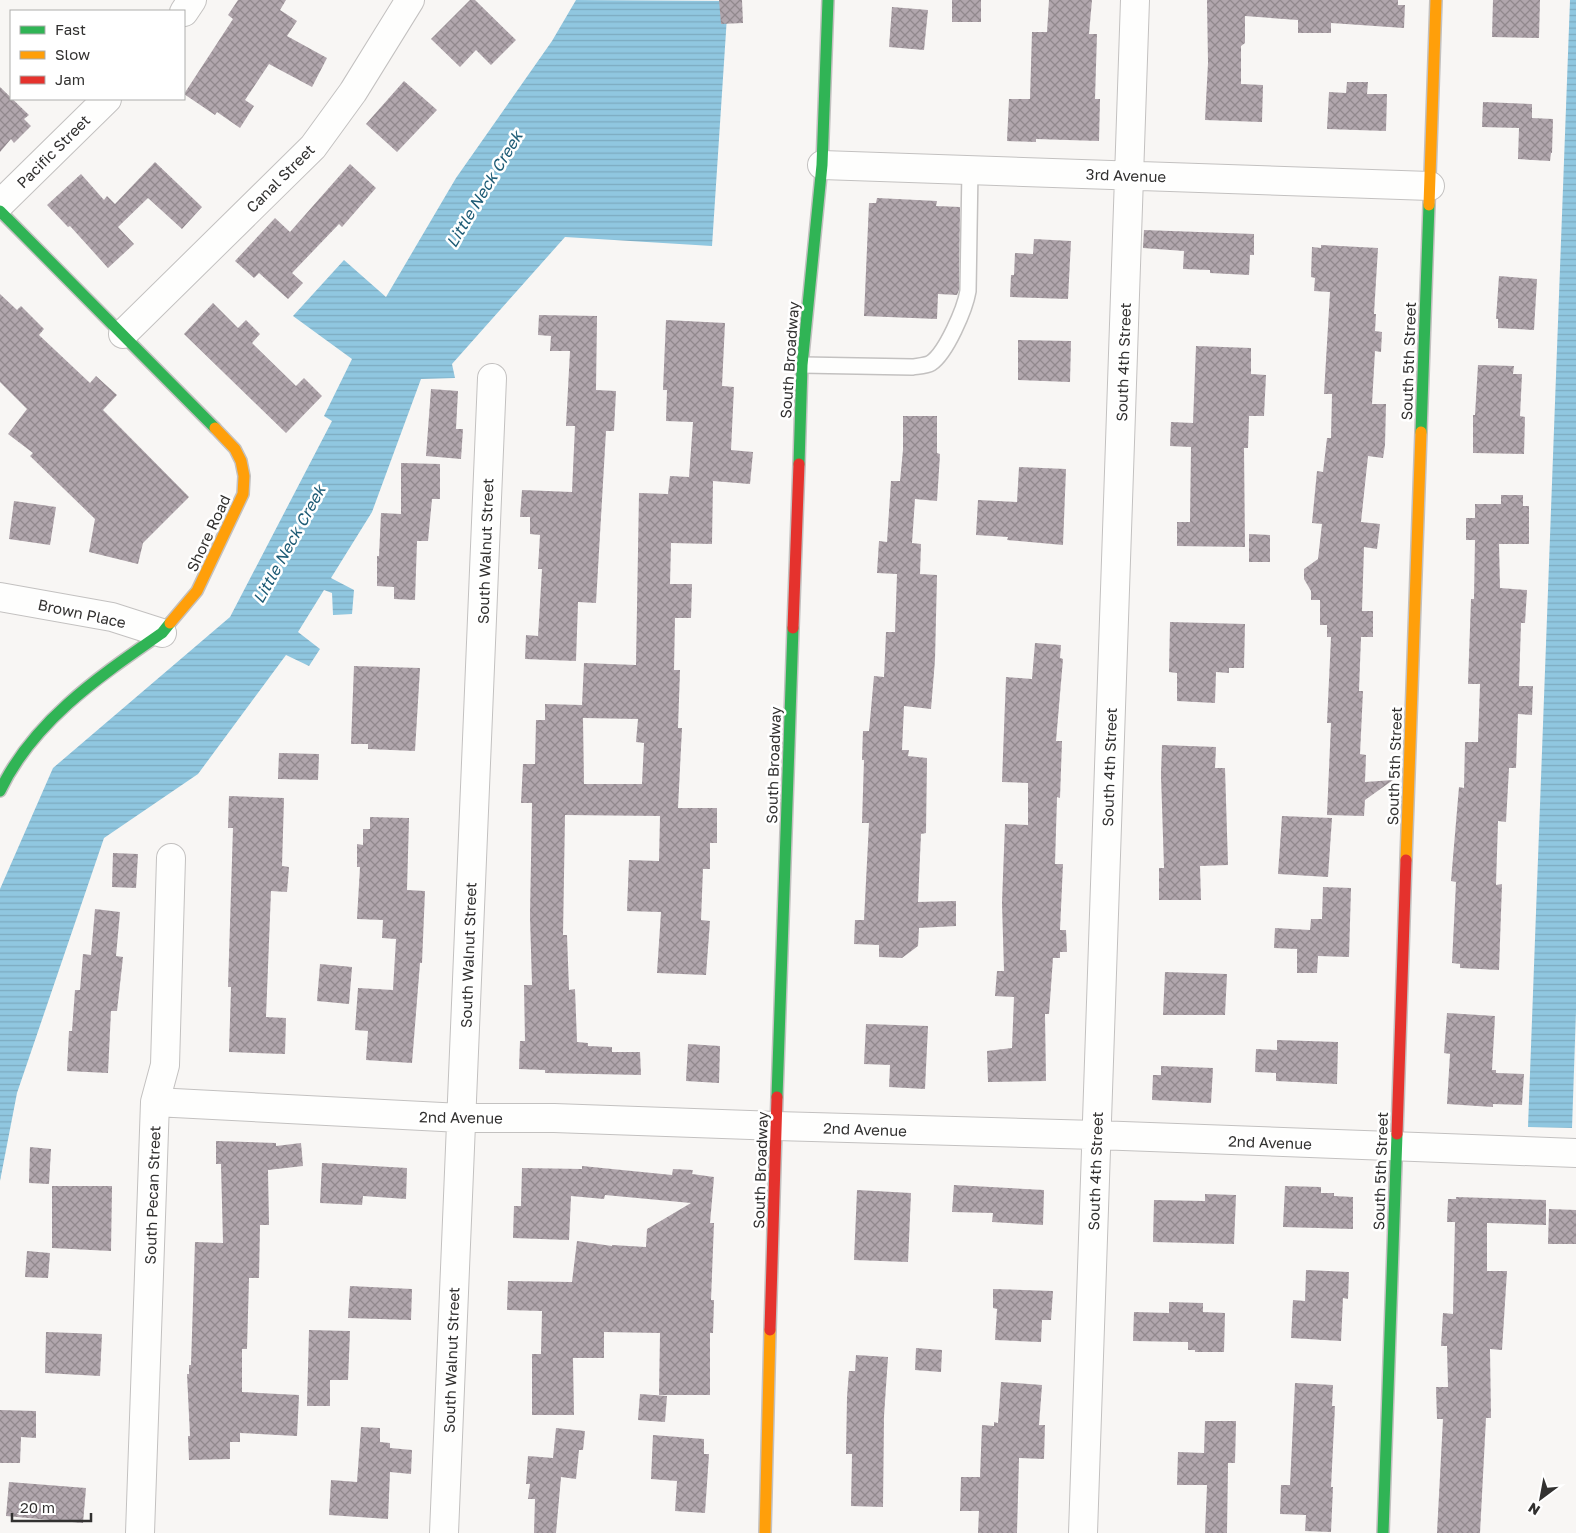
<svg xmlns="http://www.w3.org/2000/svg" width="1576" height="1533" font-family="'Golos Text',sans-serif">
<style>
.water{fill:url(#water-rules)}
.building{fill:url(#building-cross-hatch);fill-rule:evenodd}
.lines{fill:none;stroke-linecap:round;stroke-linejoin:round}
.lane-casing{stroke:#c3c1c0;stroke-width:18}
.street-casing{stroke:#c3c1c0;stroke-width:30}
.fast-casing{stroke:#c3c1c0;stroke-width:14}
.slow-casing{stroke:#c3c1c0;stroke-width:14}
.jam-casing{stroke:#c3c1c0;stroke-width:14}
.lane{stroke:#fefefd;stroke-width:15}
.street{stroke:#fefefd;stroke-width:28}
.fast{stroke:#30b455;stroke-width:11}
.slow{stroke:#ff9f0a;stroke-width:11}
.jam{stroke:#e5322d;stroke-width:11}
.labels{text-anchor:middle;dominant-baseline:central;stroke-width:5;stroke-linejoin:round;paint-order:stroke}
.street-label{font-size:15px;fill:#323130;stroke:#fff}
.water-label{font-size:16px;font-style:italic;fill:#1d5b75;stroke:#fff}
</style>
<defs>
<pattern id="water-rules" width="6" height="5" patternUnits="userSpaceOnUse" patternTransform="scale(1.25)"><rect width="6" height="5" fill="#90c7e0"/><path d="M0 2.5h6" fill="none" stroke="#7dabc0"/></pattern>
<pattern id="building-cross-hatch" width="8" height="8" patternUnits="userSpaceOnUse" patternTransform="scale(1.25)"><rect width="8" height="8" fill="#b1a6ad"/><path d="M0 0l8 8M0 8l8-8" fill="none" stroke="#91888d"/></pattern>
</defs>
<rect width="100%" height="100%" fill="#f8f6f4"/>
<path class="water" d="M 576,0 L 728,1 L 712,246 L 565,237 L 452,364 L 455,378 L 421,379 L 372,512 L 331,578 L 354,590 L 352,614 L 333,615 L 332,593 L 324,590 L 298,632 L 320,649 L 309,666 L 286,655 L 198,774 L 104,838 L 17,1093 L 0,1181 L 0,889 L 53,768 L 230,617 L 332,421 L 324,416 L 352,359 L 293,316 L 344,260 L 386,297 L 456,178 L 552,41 Z
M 1570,0 L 1576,0 L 1576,1012 L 1572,1128 L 1528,1127 Z"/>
<path class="building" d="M 238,0 L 286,0 L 280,10 L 297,21 L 287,36 L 327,58 L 312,87 L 269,64 L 245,100 L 254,106 L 240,128 L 217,112 L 215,115 L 184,94 L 233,19 L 228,15 Z
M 470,0 L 475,0 L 516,40 L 491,65 L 476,50 L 460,67 L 431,39 Z
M 719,0 L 742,0 L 743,23 L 721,24 Z
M 952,0 L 981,0 L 981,22 L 952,22 Z
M 1049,0 L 1092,0 L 1089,34 L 1097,34 L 1095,99 L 1100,99 L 1099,141 L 1036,139 L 1036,142 L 1007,141 L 1009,99 L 1030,99 L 1032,32 L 1047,32 Z
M 1207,0 L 1398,0 L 1398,5 L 1405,5 L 1404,28 L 1331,23 L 1331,33 L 1298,33 L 1298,20 L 1245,16 L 1245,43 L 1241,46 L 1241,84 L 1263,85 L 1262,122 L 1205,120 L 1208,63 Z
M 1493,0 L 1540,0 L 1539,38 L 1492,37 Z
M 892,7 L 928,10 L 924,50 L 889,47 Z
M 404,81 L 437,110 L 397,152 L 366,124 Z
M 1347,82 L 1368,82 L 1367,94 L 1387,94 L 1386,131 L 1327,129 L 1329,92 L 1346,93 Z
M 0,87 L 29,115 L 24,119 L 31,126 L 14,143 L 11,139 L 0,152 Z
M 1483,102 L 1532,104 L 1532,118 L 1553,119 L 1552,153 L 1551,153 L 1550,161 L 1518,159 L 1519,128 L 1482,127 Z
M 155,162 L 202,207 L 182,229 L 148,198 L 118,227 L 134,244 L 108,268 L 70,226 L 68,227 L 47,205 L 81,174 L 104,200 L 107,196 L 115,204 Z
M 350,164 L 376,188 L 342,227 L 339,224 L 292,273 L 303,283 L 288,299 L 259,273 L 254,278 L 235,261 L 275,218 L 290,232 Z
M 877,198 L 937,201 L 936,206 L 960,207 L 959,290 L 957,295 L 938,294 L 937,319 L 864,316 L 869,203 L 876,203 Z
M 1144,230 L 1254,234 L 1254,255 L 1250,255 L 1249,275 L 1210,273 L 1210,270 L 1183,269 L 1184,251 L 1143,248 Z
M 1034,239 L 1071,241 L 1068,299 L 1010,297 L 1011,275 L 1014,275 L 1015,253 L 1033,254 Z
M 1321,245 L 1378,248 L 1374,314 L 1376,314 L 1375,331 L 1382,332 L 1381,352 L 1375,351 L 1372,404 L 1386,404 L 1385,445 L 1383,458 L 1368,456 L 1361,522 L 1380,524 L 1377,549 L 1364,547 L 1362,611 L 1373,611 L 1373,637 L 1361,637 L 1359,691 L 1363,691 L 1360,754 L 1366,755 L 1365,782 L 1393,780 L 1365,800 L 1364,816 L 1327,815 L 1331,723 L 1327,723 L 1331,637 L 1327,637 L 1327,625 L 1320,625 L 1320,600 L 1311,600 L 1311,591 L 1304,579 L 1304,569 L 1318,559 L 1322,524 L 1312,523 L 1317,471 L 1323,472 L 1327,438 L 1331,438 L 1332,394 L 1324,394 L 1330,292 L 1314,291 L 1315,278 L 1311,277 L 1312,247 L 1321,248 Z
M 1499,276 L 1537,279 L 1534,330 L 1498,328 L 1498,319 L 1496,319 Z
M 0,294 L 17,310 L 21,306 L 44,329 L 39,335 L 90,383 L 96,376 L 117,395 L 103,410 L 189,497 L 143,543 L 138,564 L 89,552 L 95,519 L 30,456 L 33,453 L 8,434 L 27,409 L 0,382 Z
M 213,303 L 238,328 L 246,320 L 260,334 L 252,343 L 296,386 L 304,378 L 322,396 L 286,433 L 184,334 Z
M 539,315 L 597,316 L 596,390 L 616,391 L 614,431 L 606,431 L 596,603 L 578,602 L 576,661 L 525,659 L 526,635 L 538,636 L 542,569 L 538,569 L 540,535 L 530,534 L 530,517 L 520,517 L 522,490 L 572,492 L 575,426 L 566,426 L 570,351 L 550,351 L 551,336 L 538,335 Z
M 666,320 L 725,323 L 722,386 L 734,387 L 731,450 L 753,452 L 750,484 L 713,481 L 712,544 L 671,543 L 670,584 L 692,584 L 691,618 L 675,618 L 674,670 L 680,670 L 678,728 L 682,728 L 678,808 L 717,808 L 717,843 L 710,843 L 710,869 L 703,869 L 701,920 L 710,921 L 706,975 L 657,973 L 661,912 L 627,911 L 629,860 L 659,861 L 660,816 L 565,815 L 563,935 L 567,935 L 569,990 L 575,989 L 577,1042 L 588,1043 L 588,1046 L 612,1047 L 612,1052 L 640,1052 L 641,1075 L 545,1073 L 545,1070 L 519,1069 L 520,1041 L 525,1041 L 524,985 L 532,985 L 530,916 L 532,803 L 521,803 L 523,764 L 535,764 L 536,720 L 545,720 L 545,704 L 582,705 L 584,663 L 636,665 L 639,493 L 668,494 L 670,476 L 689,477 L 693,422 L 666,421 L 667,390 L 663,390 ZM 583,718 L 638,719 L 636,742 L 644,743 L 642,784 L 584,784 Z
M 1018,340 L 1071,341 L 1070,382 L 1018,380 Z
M 1196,346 L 1251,348 L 1251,374 L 1266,375 L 1264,416 L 1249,416 L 1248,448 L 1244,448 L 1245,547 L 1177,546 L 1177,522 L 1190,522 L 1191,447 L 1170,446 L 1171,422 L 1193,423 Z
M 1478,365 L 1514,366 L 1513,374 L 1522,374 L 1520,416 L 1525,417 L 1524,454 L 1473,453 L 1473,415 L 1475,415 Z
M 431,389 L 458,391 L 456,429 L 463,429 L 461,459 L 426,456 Z
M 903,416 L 937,416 L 937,453 L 940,454 L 937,501 L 915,499 L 912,543 L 921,544 L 920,574 L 937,575 L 935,660 L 931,709 L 904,706 L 902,750 L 909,750 L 908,756 L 927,758 L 926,833 L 921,834 L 918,902 L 956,901 L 956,926 L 919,928 L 918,946 L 902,958 L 879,957 L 879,945 L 854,944 L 855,920 L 864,920 L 869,823 L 862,823 L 864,760 L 862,760 L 863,731 L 869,731 L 874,676 L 884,677 L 886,632 L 895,632 L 897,574 L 877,573 L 879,541 L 887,542 L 891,481 L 900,481 L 903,450 Z
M 401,463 L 440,464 L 440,499 L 432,499 L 428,541 L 417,541 L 415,600 L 394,599 L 394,587 L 377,586 L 377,556 L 379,556 L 381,513 L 401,514 Z
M 1019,467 L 1066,469 L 1063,545 L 1007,540 L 1008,537 L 976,535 L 978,500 L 1017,502 Z
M 1501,495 L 1523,495 L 1523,506 L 1529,506 L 1529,544 L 1499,544 L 1500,588 L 1527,590 L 1525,623 L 1521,623 L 1519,686 L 1533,686 L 1532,715 L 1518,714 L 1516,768 L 1509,768 L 1506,822 L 1498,821 L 1496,885 L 1502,884 L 1499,970 L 1460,968 L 1460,964 L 1452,963 L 1456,882 L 1451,881 L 1459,787 L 1464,788 L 1465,742 L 1478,742 L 1480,684 L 1468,684 L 1471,599 L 1474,599 L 1475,540 L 1466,540 L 1466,518 L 1475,518 L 1475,504 L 1501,504 Z
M 14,501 L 56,507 L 50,545 L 9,539 Z
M 1249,534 L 1270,535 L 1270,562 L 1249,562 Z
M 1170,622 L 1245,624 L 1244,668 L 1229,668 L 1229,673 L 1216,672 L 1215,703 L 1177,701 L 1177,673 L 1169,672 Z
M 1035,643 L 1061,645 L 1060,658 L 1063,659 L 1056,741 L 1062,741 L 1060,798 L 1057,797 L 1055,864 L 1063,864 L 1060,930 L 1066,930 L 1067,952 L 1060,952 L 1060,958 L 1053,958 L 1049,1014 L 1045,1014 L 1046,1081 L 988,1082 L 987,1051 L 1012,1048 L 1014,997 L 995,996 L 997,971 L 1004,971 L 1002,903 L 1005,824 L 1028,825 L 1028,783 L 1002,782 L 1006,677 L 1032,679 Z
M 354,666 L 420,668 L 415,751 L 368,749 L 368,744 L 351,744 Z
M 1162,745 L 1216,747 L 1215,768 L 1225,768 L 1228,865 L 1200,866 L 1201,900 L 1159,900 L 1159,868 L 1164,868 L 1161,775 Z
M 279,753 L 319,754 L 318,780 L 278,779 Z
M 229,796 L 284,798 L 282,866 L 289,867 L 287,892 L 271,891 L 266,1017 L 286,1018 L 285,1054 L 229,1052 L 231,987 L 228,987 L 233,828 L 228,828 Z
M 1282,816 L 1332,818 L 1328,877 L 1278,874 Z
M 370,817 L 409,818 L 407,890 L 425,891 L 422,963 L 420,963 L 412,1063 L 366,1060 L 368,1031 L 355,1030 L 358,988 L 393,990 L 396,939 L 382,938 L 383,920 L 357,919 L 360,867 L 357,867 L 357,844 L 363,845 L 363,829 L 370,829 Z
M 113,853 L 138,854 L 136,888 L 112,887 Z
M 1323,887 L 1351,888 L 1349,957 L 1318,956 L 1317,973 L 1297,973 L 1297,949 L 1274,948 L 1275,928 L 1310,930 L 1311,919 L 1322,919 Z
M 95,909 L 120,912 L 116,956 L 123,957 L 117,1011 L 111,1011 L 108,1073 L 67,1071 L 69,1031 L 72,1031 L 75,990 L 80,990 L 83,954 L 91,955 Z
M 320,964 L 352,967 L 349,1004 L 317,1001 Z
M 1165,972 L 1227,974 L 1225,1015 L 1163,1015 Z
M 1447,1013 L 1495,1016 L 1492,1070 L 1496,1070 L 1496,1073 L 1524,1074 L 1522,1105 L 1493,1104 L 1493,1107 L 1447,1104 L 1450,1054 L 1444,1053 Z
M 866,1024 L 928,1026 L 925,1089 L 889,1087 L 890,1065 L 864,1064 Z
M 1277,1040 L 1338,1042 L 1337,1084 L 1276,1081 L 1276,1073 L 1255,1072 L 1256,1049 L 1277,1050 Z
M 688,1044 L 720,1046 L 719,1083 L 686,1081 Z
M 1161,1066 L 1213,1068 L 1211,1103 L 1152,1100 L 1153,1075 L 1161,1075 Z
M 216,1141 L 276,1143 L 276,1146 L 301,1143 L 303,1166 L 268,1170 L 269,1225 L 260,1225 L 259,1278 L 249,1278 L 247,1349 L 242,1349 L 242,1392 L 299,1395 L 297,1436 L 240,1433 L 240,1442 L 230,1442 L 230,1459 L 189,1460 L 188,1436 L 190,1436 L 187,1374 L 189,1374 L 189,1365 L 191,1365 L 195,1242 L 223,1243 L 221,1164 L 216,1164 Z
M 30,1147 L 51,1149 L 49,1184 L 29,1183 Z
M 322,1163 L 407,1168 L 406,1199 L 363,1196 L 362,1205 L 320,1203 Z
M 582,1166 L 672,1175 L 673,1169 L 693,1170 L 692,1174 L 714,1177 L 710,1223 L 714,1223 L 711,1300 L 714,1300 L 713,1333 L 710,1333 L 710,1395 L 659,1395 L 660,1333 L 604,1332 L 604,1358 L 573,1358 L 574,1415 L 532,1415 L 532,1354 L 541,1354 L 542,1311 L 507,1310 L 508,1281 L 572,1282 L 577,1241 L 612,1246 L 612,1245 L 646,1247 L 647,1229 L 691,1203 L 605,1195 L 604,1199 L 571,1196 L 569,1240 L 513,1238 L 514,1206 L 521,1206 L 522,1168 L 582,1169 Z
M 954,1185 L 1044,1190 L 1043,1225 L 992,1222 L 993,1213 L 952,1212 Z
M 52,1186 L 112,1186 L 111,1251 L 52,1248 Z
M 1285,1186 L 1321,1187 L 1321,1193 L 1334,1193 L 1334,1196 L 1353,1197 L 1353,1229 L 1283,1227 Z
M 857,1190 L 911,1193 L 908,1262 L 854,1260 Z
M 1205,1194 L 1236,1195 L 1234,1244 L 1153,1242 L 1154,1200 L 1205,1201 Z
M 1456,1197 L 1546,1200 L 1546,1225 L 1487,1223 L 1487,1271 L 1507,1271 L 1502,1350 L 1490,1349 L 1491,1418 L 1486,1418 L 1480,1533 L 1437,1533 L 1443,1419 L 1437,1419 L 1436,1387 L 1448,1387 L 1447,1346 L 1441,1346 L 1443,1313 L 1453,1314 L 1455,1222 L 1447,1222 L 1448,1199 L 1456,1199 Z
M 1549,1209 L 1576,1210 L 1576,1244 L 1548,1244 Z
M 27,1251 L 50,1253 L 48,1278 L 25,1277 Z
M 1306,1270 L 1349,1272 L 1348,1299 L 1343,1298 L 1341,1341 L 1291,1338 L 1293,1300 L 1305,1301 Z
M 350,1286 L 412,1289 L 411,1320 L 348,1318 Z
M 993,1289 L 1053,1291 L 1051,1320 L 1042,1320 L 1041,1342 L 995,1340 L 997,1309 L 993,1308 Z
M 1169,1302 L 1203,1303 L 1203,1312 L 1225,1313 L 1224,1352 L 1195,1352 L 1195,1350 L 1188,1350 L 1188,1342 L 1133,1341 L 1134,1312 L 1169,1313 Z
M 309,1330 L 350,1331 L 348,1380 L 330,1380 L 330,1406 L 307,1406 Z
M 46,1332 L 102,1334 L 100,1376 L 45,1373 Z
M 916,1348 L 942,1350 L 941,1372 L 915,1370 Z
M 856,1355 L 888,1357 L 884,1416 L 883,1507 L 851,1506 L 852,1454 L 846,1454 L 847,1397 L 849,1371 L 855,1371 Z
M 1001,1382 L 1042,1385 L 1039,1425 L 1045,1425 L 1044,1459 L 1019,1458 L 1017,1533 L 978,1533 L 979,1511 L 960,1511 L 961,1477 L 980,1477 L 982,1425 L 994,1426 L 994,1422 L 998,1423 Z
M 1295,1383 L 1333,1385 L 1332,1406 L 1335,1406 L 1331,1487 L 1333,1487 L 1331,1532 L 1305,1531 L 1306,1515 L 1280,1514 L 1281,1485 L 1290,1485 Z
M 640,1394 L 667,1396 L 665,1422 L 638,1420 Z
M 0,1410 L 36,1411 L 36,1438 L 21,1437 L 20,1463 L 0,1463 Z
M 1205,1421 L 1236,1421 L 1235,1463 L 1228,1463 L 1227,1533 L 1205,1533 L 1207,1485 L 1177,1485 L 1178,1452 L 1204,1453 Z
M 361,1427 L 380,1428 L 380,1442 L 390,1443 L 390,1448 L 412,1450 L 411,1474 L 390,1472 L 388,1519 L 329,1515 L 331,1480 L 357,1482 Z
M 556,1428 L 585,1431 L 583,1450 L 579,1450 L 576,1479 L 561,1477 L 556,1533 L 534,1533 L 535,1499 L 528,1499 L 530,1484 L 526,1484 L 528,1456 L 553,1458 Z
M 653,1435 L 704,1439 L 704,1454 L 709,1454 L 705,1513 L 675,1511 L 677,1481 L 651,1479 Z
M 9,1482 L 86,1488 L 83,1523 L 6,1516 Z"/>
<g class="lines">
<defs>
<path id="lane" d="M 802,365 L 912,367 C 918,366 926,366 931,363 C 946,353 965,309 968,291 L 970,169"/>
<path id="street" d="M 184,12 L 192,0
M 822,165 L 1430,186
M 0,204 L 107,99
M 123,334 L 313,147 L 353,92 L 410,0
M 0,597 L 112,617 L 162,633
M 155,1102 L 461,1118 L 554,1118 L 776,1126 L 1096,1135 L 1576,1153
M 140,1533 L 155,1102 L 165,1065 L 171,858
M 444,1533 L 492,378
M 1083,1533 L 1135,0"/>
<path id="fast" d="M 0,211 L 215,428
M 1421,432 L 1429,205
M 799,464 L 802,365 L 822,165 L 828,0
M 0,791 C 33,721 100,676 162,633 L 170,623
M 777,1097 L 793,628
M 1383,1533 L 1397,1134"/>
<path id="slow" d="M 1429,205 L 1436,0
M 170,623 L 197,591 L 243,494 L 244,476 L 241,461 L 235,449 L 215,428
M 1406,860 L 1421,432
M 765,1533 L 770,1330"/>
<path id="jam" d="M 793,628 L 799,464
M 1397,1134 L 1406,860
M 770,1330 L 777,1097"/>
</defs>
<use href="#lane" class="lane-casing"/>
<use href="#street" class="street-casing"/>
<use href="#fast" class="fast-casing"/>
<use href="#slow" class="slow-casing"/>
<use href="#jam" class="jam-casing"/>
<use href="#lane" class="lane"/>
<use href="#street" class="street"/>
<use href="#fast" class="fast"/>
<use href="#slow" class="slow"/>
<use href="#jam" class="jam"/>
</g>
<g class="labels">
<g class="street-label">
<text transform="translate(53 151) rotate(-45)">Pacific Street</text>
<text transform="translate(1126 175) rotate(2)">3rd Avenue</text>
<text transform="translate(280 178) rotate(-45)">Canal Street</text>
<text transform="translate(789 360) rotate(-86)">South Broadway</text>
<text transform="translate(1408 361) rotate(-88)">South 5th Street</text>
<text transform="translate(1123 362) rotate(-88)">South 4th Street</text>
<text transform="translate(208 533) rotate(-65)">Shore Road</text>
<text transform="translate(485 551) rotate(-88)">South Walnut Street</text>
<text transform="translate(82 613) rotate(12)">Brown Place</text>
<text transform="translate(773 765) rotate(-88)">South Broadway</text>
<text transform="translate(1394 766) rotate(-88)">South 5th Street</text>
<text transform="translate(1109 767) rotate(-88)">South 4th Street</text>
<text transform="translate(468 955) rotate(-88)">South Walnut Street</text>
<text transform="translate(461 1117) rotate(1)">2nd Avenue</text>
<text transform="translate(865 1129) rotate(2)">2nd Avenue</text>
<text transform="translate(1270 1142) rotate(2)">2nd Avenue</text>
<text transform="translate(760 1170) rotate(-88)">South Broadway</text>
<text transform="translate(1095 1171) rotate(-88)">South 4th Street</text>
<text transform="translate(1380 1171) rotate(-88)">South 5th Street</text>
<text transform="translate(152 1195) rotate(-88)">South Pecan Street</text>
<text transform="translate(451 1360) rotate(-88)">South Walnut Street</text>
</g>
<g class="water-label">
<text transform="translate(484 189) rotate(-59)">Little Neck Creek</text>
<text transform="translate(289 544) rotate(-61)">Little Neck Creek</text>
</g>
</g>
<rect x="10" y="10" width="175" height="90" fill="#ffffff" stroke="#adadac"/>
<rect x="20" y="26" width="25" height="8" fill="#30b455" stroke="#adadac"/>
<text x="55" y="35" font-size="15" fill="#323130">Fast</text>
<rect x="20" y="51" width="25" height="8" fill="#ff9f0a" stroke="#adadac"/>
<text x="55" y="60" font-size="15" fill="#323130">Slow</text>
<rect x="20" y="76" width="25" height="8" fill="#e5322d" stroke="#adadac"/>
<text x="55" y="85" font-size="15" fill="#323130">Jam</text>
<g transform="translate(1541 1498) rotate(212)" stroke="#ffffff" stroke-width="4" paint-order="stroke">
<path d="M0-4L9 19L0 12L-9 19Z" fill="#323130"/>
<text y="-8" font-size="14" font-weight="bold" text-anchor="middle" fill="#323130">N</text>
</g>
<path d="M12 1513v8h79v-8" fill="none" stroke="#323130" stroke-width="2.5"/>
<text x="20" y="1513" font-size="15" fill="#323130" stroke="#ffffff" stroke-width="4" paint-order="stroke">20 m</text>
</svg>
